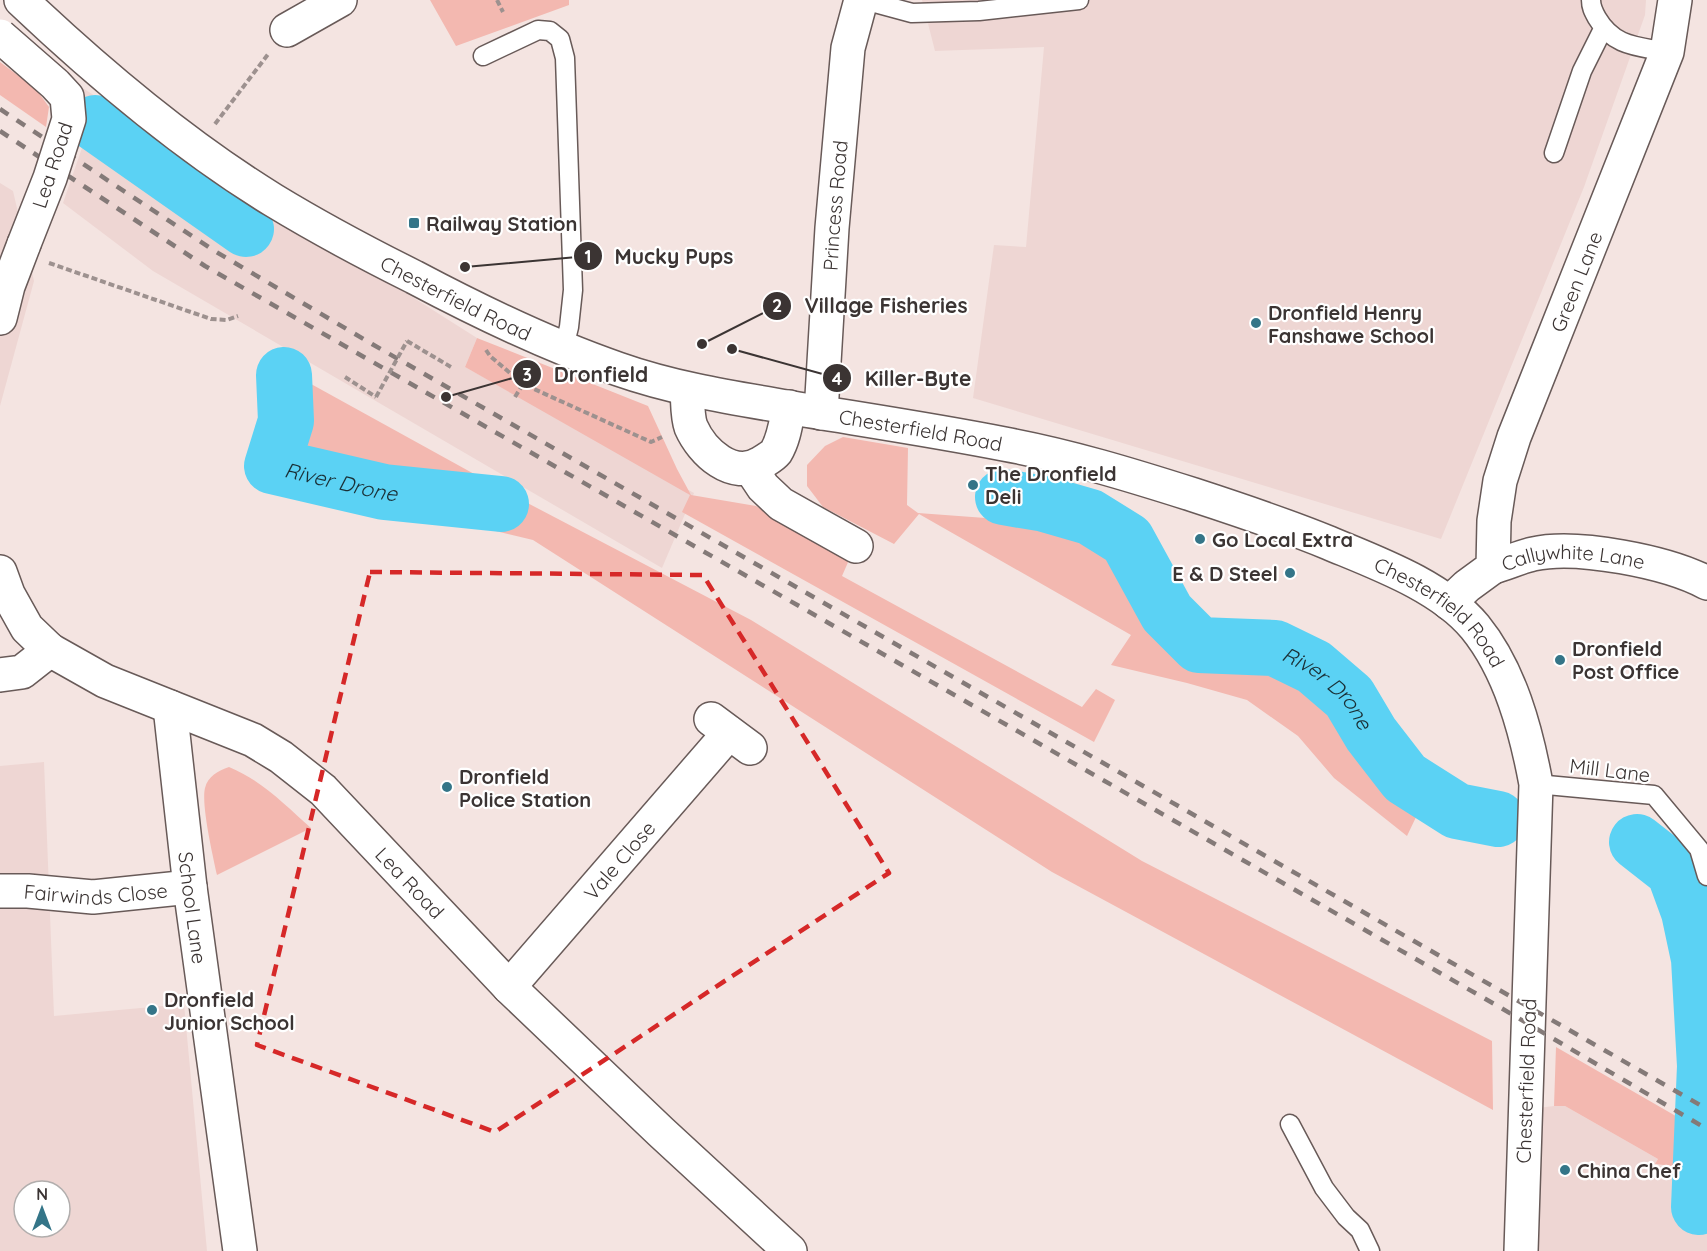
<svg xmlns="http://www.w3.org/2000/svg" width="1707" height="1251" font-family="Quicksand,sans-serif">
<style>
.built{fill:#eed6d3;fill-rule:evenodd}
.green{fill:#f3b8b0}
.lines{fill:none;stroke-linecap:round;stroke-linejoin:round}
.river{stroke:#5bd2f4;stroke-width:56}
.lane-casing{stroke:#685a58;stroke-width:21}
.street-casing{stroke:#685a58;stroke-width:36}
.secondary-casing{stroke:#685a58;stroke-width:36}
.path{stroke:#9d918f;stroke-width:4;stroke-dasharray:6 3;stroke-linecap:butt}
.lane{stroke:#fff;stroke-width:18}
.street{stroke:#fff;stroke-width:33}
.secondary{stroke:#fff;stroke-width:33}
.rail{stroke:#847a78;stroke-width:4.5;stroke-dasharray:10 10;stroke-linecap:butt}
.secondary-bridge-casing{stroke:#685a58;stroke-width:36;stroke-linecap:butt}
.path-bridge{stroke:#9d918f;stroke-width:4;stroke-dasharray:6 3;stroke-linecap:butt}
.secondary-bridge{stroke:#fff;stroke-width:33}
.marked{fill:none;stroke:#d62828;stroke-width:4.5;stroke-dasharray:12 8;stroke-linejoin:round}
.poi-dot{fill:#347588;stroke:#fff;stroke-width:2}
.labels{text-anchor:middle;dominant-baseline:central;stroke-width:4.5;stroke-linejoin:round;paint-order:stroke}
.street-label{font-size:20px;fill:#3b3433;stroke:#fff}
.poi-label{font-size:20px;font-weight:bold;fill:#3b3433;stroke:#fff;text-anchor:start}
.water-label{font-size:21px;font-style:italic;fill:#1a2f35;stroke:#fff}
.leader{fill:none;stroke:#3b3433;stroke-width:2}
.callout-dot{fill:#3b3433;stroke:#fff;stroke-width:2}
.mark-label{font-size:18px;text-anchor:middle;font-weight:bold;fill:#fff}
.callout-label{font-size:21px;text-anchor:middle;font-weight:bold;fill:#3b3433;stroke:#fff;stroke-width:4.5;stroke-linejoin:round;paint-order:stroke}
</style>
<rect width="100%" height="100%" fill="#f4e4e1"/>
<path class="built" d="M 922,0 L 1646,0 L 1645,15 L 1584,187 L 1441,539 L 973,398 L 994,245 L 1026,247 L 1044,47 L 935,51 Z
M 81,87 L 477,338 L 465,367 L 694,493 L 662,568 L 153,271 L 63,203 L 84,142 L 87,118 Z
M 0,183 L 13,191 L 34,281 L 0,406 Z
M 44,762 L 54,1016 L 184,1004 L 207,1251 L 0,1251 L 0,766 ZM 24,1191 L 60,1191 L 60,1227 L 24,1227 Z
M 1554,1106 L 1565,1106 L 1658,1159 L 1655,1165 L 1707,1170 L 1707,1251 L 1505,1251 L 1513,1111 Z"/>
<path class="green" d="M 430,0 L 569,0 L 569,5 L 456,46 Z
M 0,62 L 36,89 L 49,107 L 46,127 L 0,95 Z
M 477,338 L 648,406 L 677,469 L 691,495 L 756,506 L 849,560 L 842,576 L 1082,707 L 1096,689 L 1115,700 L 1094,742 L 682,512 L 690,495 L 465,367 Z
M 273,363 L 516,497 L 751,620 L 1142,861 L 1492,1041 L 1493,1110 L 1052,872 L 533,540 L 256,473 Z
M 843,437 L 908,448 L 907,505 L 918,513 L 999,519 L 1003,497 L 1045,504 L 1090,517 L 1127,540 L 1167,613 L 1199,645 L 1275,648 L 1314,667 L 1349,697 L 1371,734 L 1437,773 L 1407,836 L 1334,778 L 1298,736 L 1247,700 L 1187,683 L 1111,665 L 1131,635 L 919,514 L 894,544 L 823,507 L 807,486 L 807,465 L 825,446 Z
M 229,767 C 261,780 285,805 311,828 L 217,875 C 213,856 201,805 205,788 C 208,776 218,771 229,767 Z
M 1556,1047 L 1707,1134 L 1707,1170 L 1655,1164 L 1658,1159 L 1565,1106 L 1554,1106 Z"/>
<g class="lines">
<g class="river">
<path d="M 95,123 L 246,229"/>
<path id="s1" d="M 284,375 L 286,421 L 272,466 L 384,492 L 501,504"/>
<path id="s2" d="M 1003,497 L 1045,504 L 1090,517 L 1127,540 L 1167,613 L 1199,645 L 1275,648 L 1314,667 L 1349,697 L 1371,734 L 1405,778 L 1457,811 L 1498,819"/>
<path d="M 1637,842 L 1674,871 L 1689,912 L 1699,959 L 1705,1066 L 1699,1207"/>
</g>
<defs>
<path id="lane" d="M 864,0 L 912,13 L 979,11 L 1079,0
M 1591,0 C 1591,7 1593,11 1597,18 C 1614,47 1637,46 1667,52
M 483,56 L 538,30 L 550,31 L 560,39 L 565,58 L 573,290 L 569,327 L 564,347
M 1554,153 L 1582,71 L 1603,29
M 1536,784 L 1654,795 L 1699,849 L 1707,876
M 1290,1124 L 1324,1188 L 1346,1217 L 1360,1230 L 1370,1251"/>
<g id="street">
<path d="M 287,30 L 340,0"/>
<path d="M 687,390 C 688,401 687,416 691,427 C 702,452 733,481 761,463 C 765,460 772,457 776,452 C 784,439 786,422 789,407"/>
<path id="s3" d="M 821,413 L 832,228 L 848,48 L 861,0"/>
<path d="M 751,469 L 763,487 L 781,504 L 856,546"/>
<path id="s4" d="M 1493,567 C 1507,563 1520,557 1533,554 C 1577,544 1668,562 1707,583"/>
<path id="s5" d="M 0,572 L 8,594 L 27,628 L 50,650 L 105,681 L 253,740 L 281,757 L 323,790 L 509,987 L 661,1132 L 790,1251"/>
<path d="M 0,675 L 22,672 L 50,650"/>
<path id="s6" d="M 170,707 L 190,887 L 240,1251"/>
<path d="M 711,719 L 750,748"/>
<path id="s7" d="M 0,891 L 28,891 L 93,897 L 190,887"/>
<path id="s8" d="M 509,987 L 729,733"/>
</g>
<g id="secondary">
<path id="s9" d="M 21,0 C 96,71 185,146 273,200 C 319,228 366,253 414,277 C 480,312 548,345 618,369 C 669,387 722,396 775,405 C 851,418 928,429 1004,444 C 1069,456 1131,475 1194,495 C 1240,510 1285,525 1329,543 C 1377,563 1441,586 1475,627 C 1510,670 1526,730 1536,784 L 1521,1251"/>
<path d="M 0,318 L 8,286 L 24,244"/>
<path id="s10" d="M 1449,603 L 1467,586 L 1493,567 L 1494,521 L 1500,481 L 1514,437 L 1667,52 L 1675,0"/>
</g>
</defs>
<use href="#lane" class="lane-casing"/>
<use href="#street" class="street-casing"/>
<use href="#secondary" class="secondary-casing"/>
<path class="path" d="M 497,0 L 503,12
M 215,124 L 269,53
M 49,263 L 211,319 L 227,320 L 238,316
M 407,341 L 451,367
M 486,350 L 490,356 L 523,384 L 651,442 L 662,437
M 345,377 L 376,397
M 515,397 L 523,384"/>
<use href="#lane" class="lane"/>
<use href="#street" class="street"/>
<use href="#secondary" class="secondary"/>
<path class="rail" d="M 0,109 L 213,250 L 372,344 L 1707,1109
M 0,131 L 205,266 L 1496,1005 L 1707,1129"/>
<defs>
<path id="secondary-bridge" d="M 0,36 L 55,84 L 67,97 L 69,119 L 50,178 L 24,244"/>
</defs>
<use href="#secondary-bridge" class="secondary-bridge-casing"/>
<path class="path-bridge" d="M 376,397 L 407,341"/>
<use href="#secondary-bridge" class="secondary-bridge"/>
</g>
<path class="marked" d="M 370,572 L 703,575 L 889,873 L 495,1132 L 257,1045 Z"/>
<g class="poi-dot">
<rect x="408" y="217" width="12" height="12" rx="3"/>
<circle cx="1256" cy="323" r="6"/>
<circle cx="973" cy="485" r="6"/>
<circle cx="1200" cy="539" r="6"/>
<circle cx="1290" cy="573" r="6"/>
<circle cx="1560" cy="660" r="6"/>
<circle cx="447" cy="787" r="6"/>
<circle cx="152" cy="1010" r="6"/>
<circle cx="1565" cy="1170" r="6"/>
</g>
<g class="labels">
<g class="street-label">
<text transform="translate(52 165) rotate(-72)">Lea Road</text>
<text stroke="none"><textPath href="#s3" startOffset="208">Princess Road</textPath></text>
<text stroke="none"><textPath href="#s10" startOffset="357">Green Lane</textPath></text>
<text stroke="none"><textPath href="#s9" startOffset="530">Chesterfield Road</textPath></text>
<text stroke="none"><textPath href="#s9" startOffset="1016">Chesterfield Road</textPath></text>
<text stroke="none"><textPath href="#s4" startOffset="82">Callywhite Lane</textPath></text>
<text stroke="none"><textPath href="#s9" startOffset="1574">Chesterfield Road</textPath></text>
<text transform="translate(1610 770) rotate(7)">Mill Lane</text>
<text stroke="none"><textPath href="#s8" startOffset="168">Vale Close</textPath></text>
<text stroke="none"><textPath href="#s5" startOffset="530">Lea Road</textPath></text>
<text stroke="none"><textPath href="#s7" startOffset="96">Fairwinds Close</textPath></text>
<text stroke="none"><textPath href="#s6" startOffset="202">School Lane</textPath></text>
<text transform="translate(1526 1081) rotate(-88)">Chesterfield Road</text>
</g>
<g class="poi-label">
<text x="426" y="223">Railway Station</text>
<text x="1268" y="312">Dronfield Henry<tspan x="1268" dy="23">Fanshawe School</tspan></text>
<text x="985" y="473">The Dronfield<tspan x="985" dy="23">Deli</tspan></text>
<text x="1212" y="539">Go Local Extra</text>
<text x="1278" y="573" text-anchor="end">E &amp; D Steel</text>
<text x="1572" y="648">Dronfield<tspan x="1572" dy="23">Post Office</tspan></text>
<text x="459" y="776">Dronfield<tspan x="459" dy="23">Police Station</tspan></text>
<text x="164" y="999">Dronfield<tspan x="164" dy="23">Junior School</tspan></text>
<text x="1577" y="1170">China Chef</text>
</g>
<g class="water-label">
<text stroke="none"><textPath href="#s1" startOffset="164">River Drone</textPath></text>
<text stroke="none"><textPath href="#s2" startOffset="405">River Drone</textPath></text>
</g>
</g>
<path class="leader" d="M465 267L588 256M702 344L777 306M446 397L527 374M732 349L837 378"/>
<g class="callout-dot">
<circle cx="465" cy="267" r="6"/>
<circle cx="702" cy="344" r="6"/>
<circle cx="446" cy="397" r="6"/>
<circle cx="732" cy="349" r="6"/>
<circle cx="588" cy="256" r="15"/>
<circle cx="777" cy="306" r="15"/>
<circle cx="527" cy="374" r="15"/>
<circle cx="837" cy="378" r="15"/>
</g>
<g class="mark-label">
<text x="588" y="263">1</text>
<text x="777" y="312">2</text>
<text x="527" y="381">3</text>
<text x="837" y="385">4</text>
</g>
<g class="callout-label">
<text x="674" y="264">Mucky Pups</text>
<text x="886" y="313">Village Fisheries</text>
<text x="601" y="382">Dronfield</text>
<text x="918" y="386">Killer-Byte</text>
</g>
<g transform="translate(42 1209)"><circle r="28" fill="#ffffff" stroke="#b1aead" stroke-width="1.5"/>
<path d="M0-4.5L10 22L0 15L-10 22Z" fill="#347588"/>
<text y="-9" font-size="16" font-weight="bold" text-anchor="middle" fill="#3b3433">N</text>
</g>
</svg>
